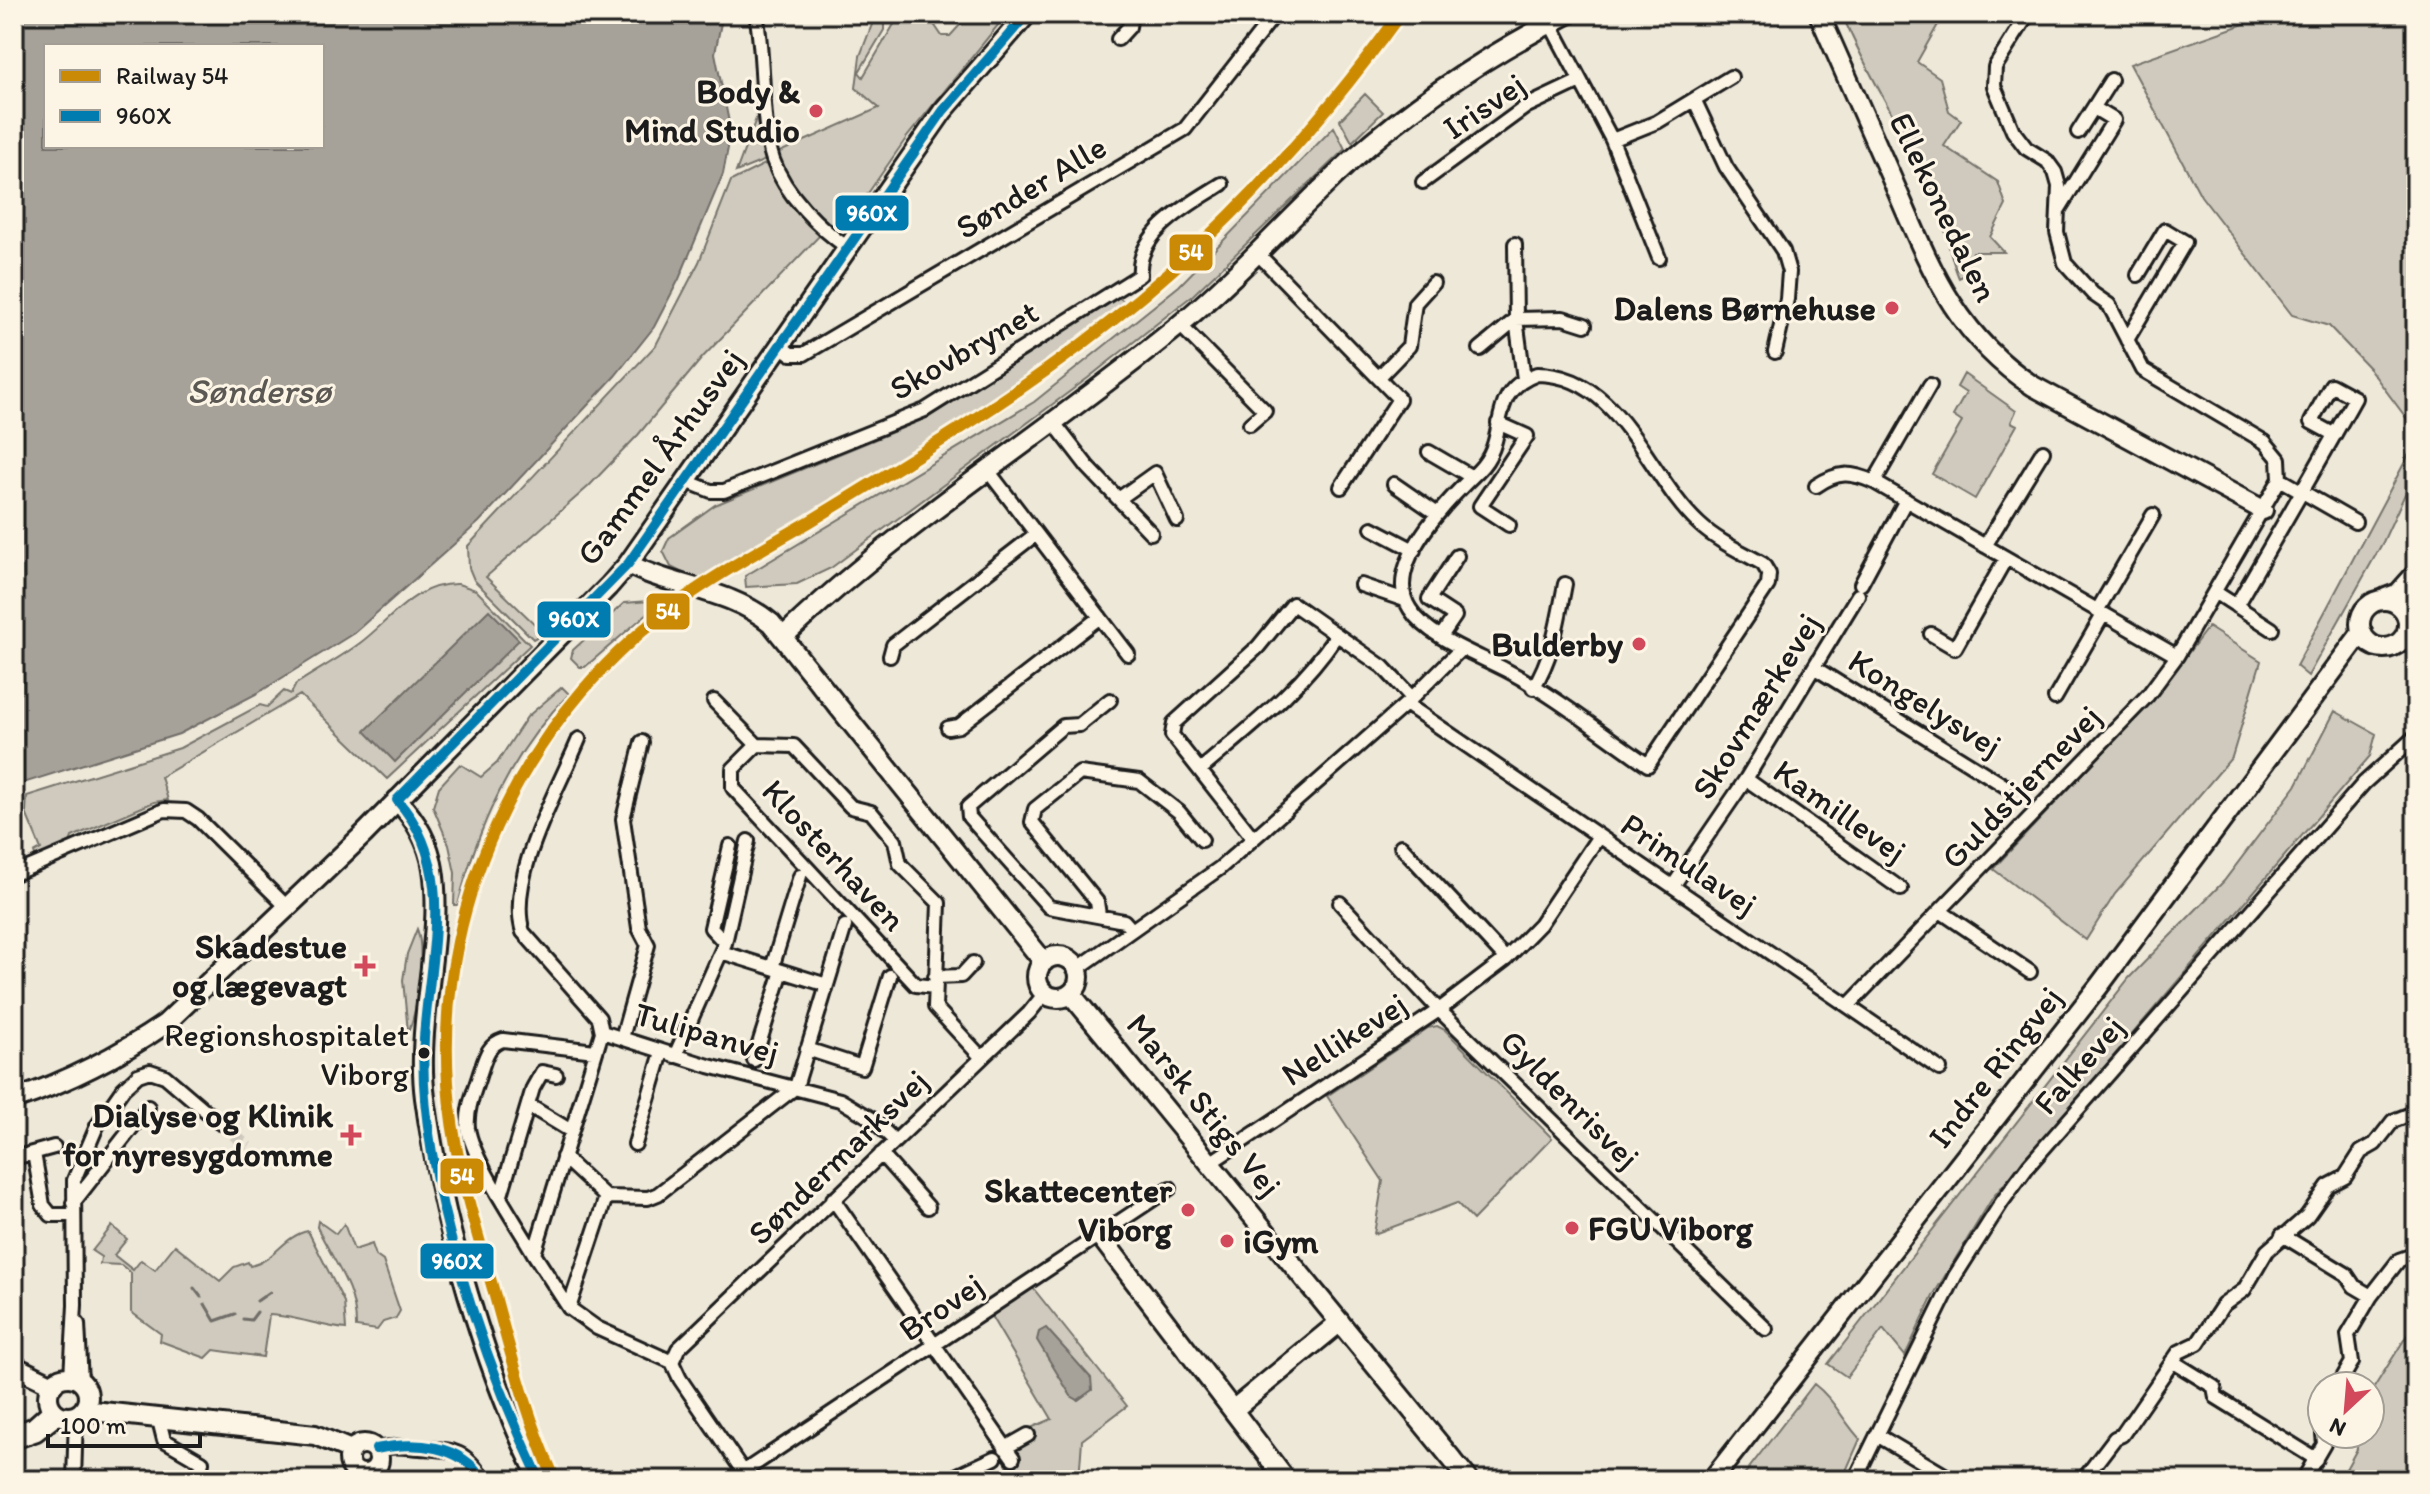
<svg xmlns="http://www.w3.org/2000/svg" width="2430" height="1494" font-family="Itim,sans-serif">
<style>
.green{fill:#cfcabd;stroke:#76736c;stroke-width:2}
.water{fill:#a7a299;stroke:#6f6c67;stroke-width:2;fill-rule:evenodd}
.lines{fill:none;stroke-linecap:round;stroke-linejoin:round}
.stream{stroke:#6f6c67;stroke-width:3}
.street-tunnel{stroke:#cec9bd;stroke-width:12;stroke-dasharray:12 6;stroke-linecap:butt}
.street-casing{stroke:#1c1c1c;stroke-width:18}
.secondary-casing{stroke:#1c1c1c;stroke-width:24}
.primary-casing{stroke:#1c1c1c;stroke-width:26}
.street{stroke:#fcf5e5;stroke-width:12}
.secondary{stroke:#fcf5e5;stroke-width:18}
.primary{stroke:#fcf5e5;stroke-width:20}
.bus-1-casing{stroke:#fcf5e5;stroke-width:16}
.bus-1{stroke:#007cb0;stroke-width:10}
.rail-1-casing{stroke:#fcf5e5;stroke-width:18}
.rail-1{stroke:#cb8a06;stroke-width:12}
.poi-dot{fill:#d1495b;stroke:#fcf5e5;stroke-width:3}
.bus-dot{fill:#1c1c1c;stroke:#fcf5e5;stroke-width:3}
.labels{text-anchor:middle;dominant-baseline:central;stroke-width:6;stroke-linejoin:round;paint-order:stroke}
.bus-label{font-size:32px;fill:#1c1c1c;stroke:#fcf5e5;text-anchor:end}
.poi-label{font-size:34px;font-weight:bold;fill:#1c1c1c;stroke:#fcf5e5;text-anchor:end}
.street-label{font-size:34px;fill:#1c1c1c;stroke:#fcf5e5}
.water-label{font-size:36px;font-style:italic;fill:#5b5854;stroke:#fcf5e5}
.line-badge{stroke:#fcf5e5;stroke-width:3}
.badge-label{font-size:22px;text-anchor:middle;font-weight:bold;fill:#fff}
</style>
<rect width="100%" height="100%" fill="#eee8d9"/>
<filter id="ink" filterUnits="userSpaceOnUse"><feTurbulence type="fractalNoise" baseFrequency=".0125" numOctaves="2"/><feDisplacementMap in="SourceGraphic" scale="16" xChannelSelector="R" yChannelSelector="G"/><feConvolveMatrix kernelMatrix="1 2 1 2 8 2 1 2 1" color-interpolation-filters="sRGB"/></filter>
<g filter="url(#ink)">
<path class="green" d="M 876,14 L 884,14 L 884,30 L 859,72 L 863,77 L 900,14 L 927,14 L 942,36 L 950,36 L 970,14 L 1007,14 L 907,137 L 839,235 C 811,210 791,187 775,154 L 879,108 L 856,88 L 860,56 Z
M 1842,14 L 1944,14 L 1917,62 L 1940,78 L 1949,111 L 1961,120 L 1944,146 L 1998,182 L 2006,205 L 1990,237 L 2004,252 L 1973,252 L 1965,275 L 1959,278 C 1947,251 1946,221 1934,195 C 1906,133 1868,77 1842,14 Z
M 2262,14 L 2416,14 L 2416,431 L 2369,368 L 2329,326 L 2292,315 L 2201,196 L 2130,64 L 2261,18 Z
M 1365,94 L 1383,112 L 1352,142 L 1340,120 Z
M 763,100 L 768,159 L 736,172 Z
M 1334,127 L 1345,149 L 1193,295 L 1088,378 L 831,568 L 797,584 L 746,587 L 745,576 L 1034,402 L 1179,286 Z
M 769,162 L 822,233 L 702,358 L 638,435 L 589,486 L 486,577 L 544,633 L 533,639 L 474,580 L 469,568 L 468,546 L 656,345 L 699,262 L 731,181 Z
M 1118,297 L 1125,302 C 993,408 843,490 698,581 L 671,567 L 663,551 L 669,538 L 715,505 L 929,417 Z
M 1964,374 L 2016,411 L 2011,422 L 2017,425 L 1975,499 L 1932,474 L 1962,422 L 1953,416 L 1966,393 L 1957,387 Z
M 2416,441 L 2416,470 L 2383,542 L 2308,676 L 2296,666 Z
M 458,584 L 476,590 L 530,645 L 387,779 L 300,695 L 161,777 L 168,800 L 154,802 L 72,837 L 69,846 L 37,861 L 34,853 L 41,849 L 26,813 L 27,796 L 180,748 L 260,705 L 267,707 L 284,691 L 291,694 L 296,684 C 317,670 340,658 360,643 C 392,619 414,583 458,584 Z
M 663,600 L 585,667 L 580,667 L 571,658 L 573,650 L 624,603 Z
M 2208,627 L 2261,661 L 2232,757 L 2115,894 L 2086,940 L 1993,869 L 2151,702 Z
M 562,687 L 569,694 C 512,751 477,828 458,905 L 454,905 L 455,873 L 449,845 L 433,807 L 439,787 L 460,764 L 481,777 L 497,763 L 527,717 Z
M 2335,711 L 2376,734 L 2370,756 L 1993,1197 L 1934,1294 L 1905,1356 L 1883,1329 L 1847,1377 L 1828,1364 L 2129,978 L 2224,881 L 2296,786 Z
M 417,929 C 425,948 418,1012 408,1032 L 403,980 L 407,954 Z
M 1437,1026 L 1445,1030 L 1552,1138 L 1473,1220 L 1457,1203 L 1374,1234 L 1383,1181 L 1327,1096 L 1428,1028 Z
M 318,1221 L 336,1234 L 344,1224 L 354,1250 L 372,1244 L 376,1256 L 383,1261 L 400,1311 L 396,1318 L 383,1322 L 377,1330 L 356,1327 C 357,1289 333,1261 317,1227 Z
M 112,1226 L 127,1239 L 114,1255 L 133,1270 L 141,1260 L 155,1270 L 175,1245 L 220,1281 L 234,1267 L 248,1262 L 250,1266 C 275,1261 283,1236 308,1231 L 344,1302 L 346,1329 C 319,1326 295,1316 269,1315 L 263,1357 L 214,1350 L 206,1358 L 160,1341 L 161,1334 L 131,1312 L 131,1273 L 121,1265 L 100,1264 L 101,1257 L 92,1251 Z
M 1033,1288 L 1127,1406 L 1082,1440 L 1079,1480 L 1014,1480 L 998,1446 L 1009,1437 L 1052,1419 L 991,1316 Z
M 2409,1332 L 2416,1337 L 2416,1480 L 2340,1480 L 2357,1449 L 2356,1434 L 2370,1434 L 2370,1394 Z
M 1814,1384 C 1834,1399 1843,1421 1860,1439 L 1842,1480 L 1740,1480 Z"/>
<path class="water" d="M 14,14 L 719,14 L 721,23 L 715,53 L 731,132 L 723,174 L 679,279 L 654,327 L 615,376 L 479,522 L 354,633 L 258,693 L 179,734 L 14,786 ZM 322,46 L 322,146 L 46,146 L 46,46 Z
M 489,610 L 519,640 L 395,762 L 365,731 Z
M 1046,1328 L 1091,1378 L 1092,1390 L 1078,1400 L 1071,1396 L 1037,1340 L 1039,1332 Z"/>
<g class="lines">
<path class="stream" d="M 194,1288 L 201,1297
M 257,1301 L 270,1292
M 205,1304 L 215,1321 L 235,1314
M 243,1319 L 251,1320 L 257,1312"/>
<path class="street-tunnel" d="M 220,1123 L 248,1147"/>
<defs>
<path id="street" d="M 756,14 C 765,58 760,121 773,160 C 785,194 819,228 848,248
M 1550,23 L 1612,140 L 1659,258
M 1118,39 L 1129,27 L 1131,14
M 1695,101 L 1726,167 L 1783,251 L 1789,272 L 1787,299 L 1775,352
M 2078,132 L 2111,80
M 1612,140 L 1657,122 L 1731,77
M 1423,182 L 1527,106 L 1580,81
M 2059,209 L 2114,120 L 2094,108
M 1515,244 L 1516,319 L 1524,379
M 1258,254 L 1399,399 L 1341,487
M 1180,325 L 1265,411 L 1250,424
M 2127,340 L 2185,242 L 2165,230 L 2138,275
M 779,345 L 791,354 L 804,354 L 1185,129 L 1275,14
M 1480,349 L 1516,319 L 1563,318 L 1585,325
M 1537,374 C 1620,374 1647,476 1699,524 C 1717,541 1742,552 1763,564 L 1769,574 L 1768,585 L 1648,765 C 1602,734 1556,696 1506,670 C 1478,655 1427,637 1410,609 C 1381,566 1450,498 1478,471 C 1512,438 1483,394 1537,374 Z
M 1379,377 L 1409,346 L 1415,303 L 1433,283
M 1930,385 L 1874,482 L 2177,656
M 1054,423 L 1088,467 L 1151,533
M 1498,423 L 1527,436 L 1480,506 L 1509,525
M 1429,452 L 1472,477
M 989,472 L 1128,654
M 2280,479 L 2355,522
M 686,481 L 711,491 L 724,491 L 925,410 L 1140,275 C 1136,232 1190,204 1222,184
M 1394,484 L 1436,513
M 1816,486 C 1838,471 1851,472 1874,482
M 1120,498 L 1155,473 L 1177,520
M 1372,528 L 1414,550
M 1985,546 L 2043,451
M 1861,584 L 1906,500
M 1361,585 L 1405,600
M 2215,592 L 2272,629
M 2236,606 C 2276,537 2316,468 2355,398 L 2331,385 L 2311,422 L 2335,435
M 2097,611 L 2153,515
M 1931,634 L 1955,648 L 2006,558
M 1442,635 L 1455,616 L 1429,599 L 1457,556
M 890,656 L 893,645 L 1036,534
M 1815,668 L 2005,786
M 1533,688 C 1553,657 1558,620 1565,584
M 2055,698 L 2103,615
M 1110,700 L 1079,725 L 1063,726 L 968,807 L 969,817 L 1049,907 L 1124,921 L 1132,930
M 714,701 L 757,745 L 794,746 L 851,807 L 871,812 L 895,841 L 900,864 L 939,903 L 935,1007 L 982,1058
M 1406,704 L 1940,1069
M 948,728 L 959,726 L 1100,617
M 579,739 C 558,790 506,878 523,932 L 599,1018 L 602,1032
M 757,745 L 733,769 L 733,788 L 916,985 L 935,987
M 1200,770 C 1249,728 1300,690 1336,636
M 1746,779 L 1901,889
M 1253,838 L 1172,735 L 1174,723 L 1258,647 L 1293,604 L 1383,667 L 1412,698
M 1401,846 L 1506,959
M 14,874 L 164,810 L 186,811 L 198,819 L 287,907
M 1673,886 L 1746,779 L 1858,595
M 1340,903 L 1439,1010 L 1766,1329
M 1940,911 L 2030,972
M 1099,915 L 1097,902 L 1032,822 L 1035,809 L 1080,773 L 1139,781 L 1179,812 L 1202,840
M 725,943 L 711,928 L 730,846
M 721,952 L 827,985
M 772,968 L 800,876
M 1077,969 L 1220,868 L 1406,704 L 1461,649
M 935,977 L 961,976 L 973,963
M 1848,1006 L 2148,695 L 2177,656 L 2280,479 L 2279,459 L 2265,442 L 2143,370 L 2109,305 L 2093,294 L 2065,263 L 2057,232 L 2059,186 L 2055,172 L 2047,161 L 2026,148 L 2013,131 L 1994,86 L 1995,67 L 2028,14
M 602,1032 L 534,1254 L 569,1308 L 597,1328 L 672,1362 L 680,1379 L 749,1480
M 602,1032 L 709,1066 L 840,1100 L 872,1119 L 895,1141
M 622,1038 L 648,945 L 639,928 L 623,819 L 642,742
M 807,1049 L 862,1067 L 890,976
M 675,1056 L 725,943 L 748,841
M 754,1060 L 782,971
M 528,1105 L 571,1131
M 635,1144 L 662,1052
M 34,1153 L 43,1205 L 51,1215 L 73,1215
M 881,1154 L 928,1207
M 563,1157 L 606,1197
M 14,1158 L 54,1147
M 1210,1163 L 1439,1010 L 1506,959 L 1540,924 L 1599,836
M 501,1195 L 533,1088 L 542,1072 L 556,1075
M 833,1199 L 1013,1458
M 73,1203 L 148,1107
M 2282,1235 L 2346,1274 L 2354,1286 L 2371,1296
M 534,1254 C 517,1224 472,1159 468,1128 C 466,1109 475,1090 480,1073 C 485,1059 487,1045 503,1040 L 595,1051
M 569,1308 L 606,1197 L 648,1198 L 658,1194 L 796,1087 L 845,926
M 78,1324 L 81,1382
M 2172,1361 L 2214,1387 L 2216,1397 L 2316,1459
M 672,1362 L 678,1349 L 1029,1013 L 1045,993
M 71,1377 L 75,1305 L 74,1180 L 97,1126 L 123,1089 L 138,1075 L 150,1071 L 165,1076 L 220,1123
M 2338,1386 L 2352,1362 L 2348,1335 L 2371,1296 L 2399,1260 L 2416,1254
M 2322,1411 L 2322,1421
M 158,1416 L 164,1440 L 202,1462 L 198,1480
M 14,1431 L 32,1425 L 51,1408
M 1877,1435 L 1953,1480
M 14,1442 L 37,1434 L 60,1416
M 1005,1448 L 1028,1435
M 376,1449 C 393,1445 403,1447 420,1448 C 453,1450 466,1449 483,1480
M 743,1472 L 1170,1188
M 74,1480 L 76,1416
M 354,1480 L 357,1472
M 947,1480 L 995,1458
M 1855,1480 L 1955,1276 L 2002,1202 L 2029,1165 L 2364,783 L 2416,736
M 2083,1480 L 2115,1438 L 2122,1435 L 2179,1352 L 2198,1343 L 2223,1305 L 2244,1290 L 2267,1251 L 2307,1216 L 2328,1186 L 2345,1177 L 2361,1152 L 2375,1144 L 2393,1121 L 2416,1112
M 2303,1480 L 2324,1444 L 2323,1434"/>
<path id="secondary" d="M 1819,14 C 1843,68 1867,123 1891,177 C 1928,261 1952,333 2033,386 L 2263,510
M 628,564 C 674,588 730,589 771,623 L 1044,962
M2360 624a24 24 0 1 1 48 0a24 24 0 1 1-48 0Z
M 784,636 C 904,521 1049,432 1178,326 C 1240,275 1293,214 1353,159 C 1417,102 1491,53 1568,14
M 397,800 C 415,819 429,842 433,869 C 444,940 415,1021 425,1098 C 441,1217 485,1373 540,1480
M1037 977a21 21 0 1 1 42 0a21 21 0 1 1-42 0Z
M 1071,994 L 1469,1480
M 14,1100 C 69,1081 117,1057 165,1024 L 364,834 L 608,587 L 628,564 L 943,111 L 1027,14
M 1100,1236 L 1286,1480
M 14,1366 L 53,1385
M48 1397a20 20 0 1 1 40 0a20 20 0 1 1-40 0Z
M 84,1410 L 315,1435 L 351,1450
M 1233,1410 L 1340,1322
M349 1459a15 15 0 1 1 30 0a15 15 0 1 1-30 0Z
M 1712,1480 L 2099,986 L 2362,632"/>
<path id="primary" d="M 2386,599 L 2399,594 L 2416,575"/>
</defs>
<use href="#street" class="street-casing"/>
<use href="#secondary" class="secondary-casing"/>
<use href="#primary" class="primary-casing"/>
<use href="#street" class="street"/>
<use href="#secondary" class="secondary"/>
<use href="#primary" class="primary"/>
<defs>
<path id="bus-1" d="M 397,800 L 628,564 L 943,111 L 1027,14
M 397,800 C 458,868 429,956 424,1038 C 416,1169 484,1362 540,1480
M 376,1449 C 415,1441 461,1444 483,1480"/>
</defs>
<use href="#bus-1" class="bus-1-casing"/>
<use href="#bus-1" class="bus-1"/>
<defs>
<path id="rail-1" d="M 555,1480 C 527,1418 511,1354 493,1289 C 474,1221 452,1154 448,1083 C 435,894 531,705 686,597 C 725,569 768,546 809,522 C 902,465 995,410 1082,344 C 1206,251 1310,139 1400,14"/>
</defs>
<use href="#rail-1" class="rail-1-casing"/>
<use href="#rail-1" class="rail-1"/>
</g>
</g>
<g class="poi-dot">
<circle cx="816" cy="111" r="8"/>
<circle cx="1892" cy="308" r="8"/>
<circle cx="1639" cy="644" r="8"/>
<path d="M361 954h8v8h8v8h-8v8h-8v-8h-8v-8h8z"/>
<path d="M347 1123h8v8h8v8h-8v8h-8v-8h-8v-8h8z"/>
<circle cx="1188" cy="1210" r="8"/>
<circle cx="1572" cy="1228" r="8"/>
<circle cx="1227" cy="1241" r="8"/>
</g>
<circle class="bus-dot" cx="424" cy="1053" r="7"/>
<g class="labels">
<g class="bus-label">
<text x="409" y="1035">Regionshospitalet<tspan x="409" dy="39">Viborg</tspan></text>
</g>
<g class="poi-label">
<text x="800" y="91">Body &amp;<tspan x="800" dy="39">Mind Studio</tspan></text>
<text x="1876" y="308">Dalens Børnehuse</text>
<text x="1623" y="644">Bulderby</text>
<text x="347" y="946">Skadestue<tspan x="347" dy="39">og lægevagt</tspan></text>
<text x="333" y="1115">Dialyse og Klinik<tspan x="333" dy="39">for nyresygdomme</tspan></text>
<text x="1172" y="1190">Skattecenter<tspan x="1172" dy="39">Viborg</tspan></text>
<text x="1588" y="1228" text-anchor="start">FGU Viborg</text>
<text x="1243" y="1241" text-anchor="start">iGym</text>
</g>
<g class="street-label">
<text transform="translate(1484 106) rotate(-34)">Irisvej</text>
<text transform="translate(1031 187) rotate(-31)">Sønder Alle</text>
<text transform="translate(1944 207) rotate(64)">Ellekonedalen</text>
<text transform="translate(964 350) rotate(-30)">Skovbrynet</text>
<text transform="translate(660 457) rotate(-54)">Gammel Århusvej</text>
<text transform="translate(1925 703) rotate(32)">Kongelysvej</text>
<text transform="translate(1756 706) rotate(-58)">Skovmærkevej</text>
<text transform="translate(2021 787) rotate(-46)">Guldstjernevej</text>
<text transform="translate(1840 811) rotate(35)">Kamillevej</text>
<text transform="translate(834 855) rotate(47)">Klosterhaven</text>
<text transform="translate(1689 864) rotate(34)">Primulavej</text>
<text transform="translate(707 1033) rotate(16)">Tulipanvej</text>
<text transform="translate(1344 1039) rotate(-33)">Nellikevej</text>
<text transform="translate(2079 1065) rotate(-49)">Falkevej</text>
<text transform="translate(1995 1067) rotate(-52)">Indre Ringvej</text>
<text transform="translate(1570 1099) rotate(45)">Gyldenrisvej</text>
<text transform="translate(1204 1105) rotate(51)">Marsk Stigs Vej</text>
<text transform="translate(838 1157) rotate(-44)">Søndermarksvej</text>
<text transform="translate(941 1307) rotate(-34)">Brovej</text>
</g>
<g class="water-label">
<text x="259" y="390">Søndersø</text>
</g>
</g>
<g class="line-badge">
<rect x="834" y="194" width="76" height="38" rx="8" fill="#007cb0"/>
<rect x="1168" y="233" width="46" height="39" rx="8" fill="#cb8a06"/>
<rect x="645" y="592" width="46" height="39" rx="8" fill="#cb8a06"/>
<rect x="536" y="600" width="76" height="39" rx="8" fill="#007cb0"/>
<rect x="439" y="1157" width="46" height="38" rx="8" fill="#cb8a06"/>
<rect x="419" y="1242" width="76" height="38" rx="8" fill="#007cb0"/>
</g>
<g class="badge-label">
<text x="872" y="221">960X</text>
<text x="1191" y="260">54</text>
<text x="668" y="619">54</text>
<text x="574" y="627">960X</text>
<text x="462" y="1184">54</text>
<text x="457" y="1269">960X</text>
</g>
<rect width="2430" height="1494" fill="none" stroke="#fcf5e5" stroke-width="48"/>
<rect x="24" y="24" width="2382" height="1446" fill="none" stroke="#1c1c1c" stroke-width="3" filter="url(#ink)"/>
<rect x="44" y="44" width="280" height="104" fill="#fcf5e5" stroke="#a29e95" stroke-width="2"/>
<rect x="60" y="70" width="40" height="12" fill="#cb8a06" stroke="#a29e95" stroke-width="2"/>
<text x="116" y="84" font-size="24" fill="#1c1c1c">Railway 54</text>
<rect x="60" y="110" width="40" height="12" fill="#007cb0" stroke="#a29e95" stroke-width="2"/>
<text x="116" y="124" font-size="24" fill="#1c1c1c">960X</text>
<g transform="translate(2346 1410) rotate(206)"><circle r="38" fill="#fcf5e5" stroke="#a29e95" stroke-width="2"/>
<path d="M0-6L14 30L0 20L-14 30Z" fill="#d1495b"/>
<text y="-12" font-size="22" font-weight="bold" text-anchor="middle" fill="#1c1c1c">N</text>
</g>
<path d="M48 1434v12h152v-12" fill="none" stroke="#1c1c1c" stroke-width="4"/>
<text x="60" y="1434" font-size="24" fill="#1c1c1c" stroke="#fcf5e5" stroke-width="6" paint-order="stroke">100 m</text>
</svg>
